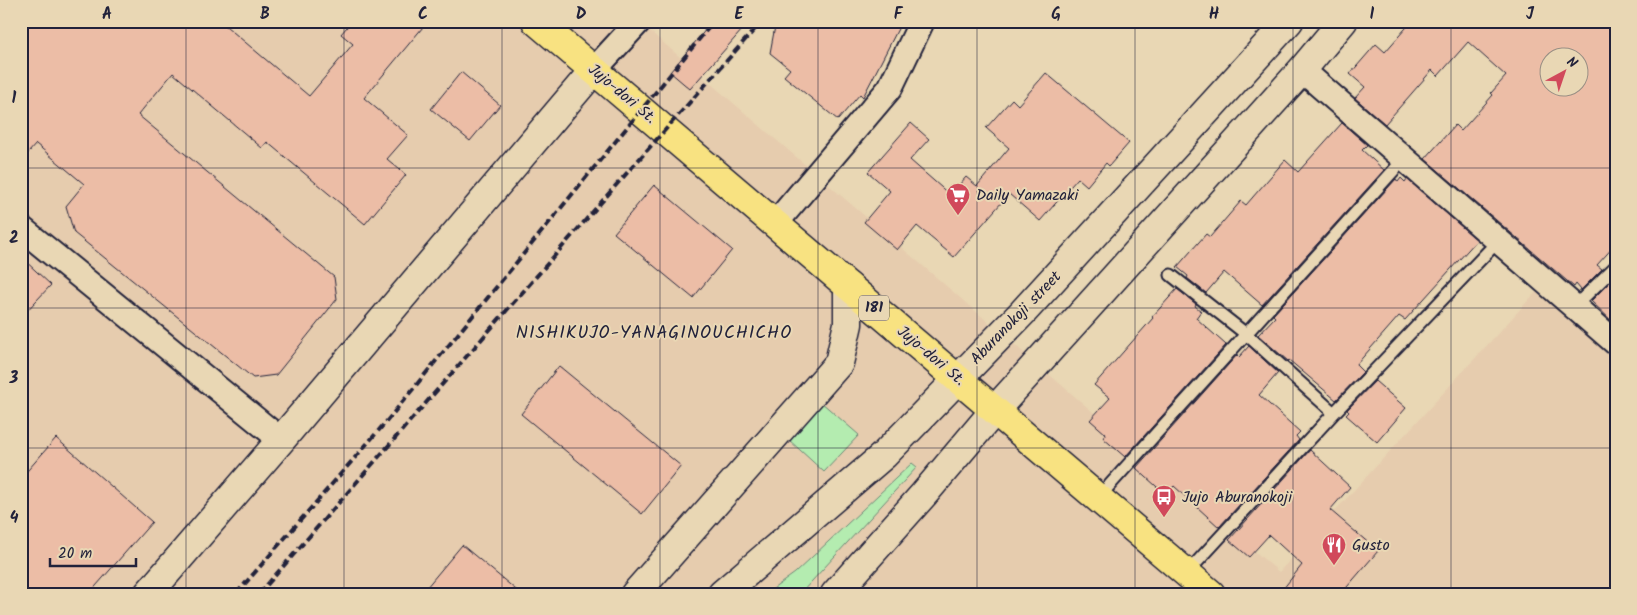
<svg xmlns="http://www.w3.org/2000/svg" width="1637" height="615" font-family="Kalam,sans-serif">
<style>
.built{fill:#e6ccae}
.green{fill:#b4ecb0;stroke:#6b8776}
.building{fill:#ecbda6;stroke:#22223b;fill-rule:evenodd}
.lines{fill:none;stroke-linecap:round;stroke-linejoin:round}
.service-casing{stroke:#22223b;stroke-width:15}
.minor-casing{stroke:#22223b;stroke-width:28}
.tertiary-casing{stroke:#22223b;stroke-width:31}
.primary-casing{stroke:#22223b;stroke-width:31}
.service{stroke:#e9d7b4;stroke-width:11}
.minor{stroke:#e9d7b4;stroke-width:24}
.tertiary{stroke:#e9d7b4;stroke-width:28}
.primary{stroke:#f8e281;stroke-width:28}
.rail{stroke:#22223b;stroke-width:4;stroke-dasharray:8 4;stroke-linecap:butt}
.grid{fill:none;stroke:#22223b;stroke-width:1;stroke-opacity:0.55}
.labels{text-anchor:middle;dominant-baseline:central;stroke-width:4;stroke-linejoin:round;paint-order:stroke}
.shield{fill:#e9d7b4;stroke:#5e585f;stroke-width:1}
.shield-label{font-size:15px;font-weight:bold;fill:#22223b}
.street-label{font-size:16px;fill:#22223b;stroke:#e9d7b4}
.poi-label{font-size:16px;fill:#22223b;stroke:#e9d7b4;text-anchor:start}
.neighbourhood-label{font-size:18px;letter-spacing:1px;fill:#22223b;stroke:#e9d7b4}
.neatline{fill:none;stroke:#22223b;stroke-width:2}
.grid-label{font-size:16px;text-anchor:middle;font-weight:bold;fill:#22223b}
</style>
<rect width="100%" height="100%" fill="#e9d7b4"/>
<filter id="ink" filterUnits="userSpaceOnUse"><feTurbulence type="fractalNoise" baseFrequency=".02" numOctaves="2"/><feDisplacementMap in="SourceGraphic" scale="10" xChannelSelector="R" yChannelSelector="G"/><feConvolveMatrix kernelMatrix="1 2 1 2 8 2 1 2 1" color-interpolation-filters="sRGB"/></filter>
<g filter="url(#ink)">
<path class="built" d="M 21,21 L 638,21 L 1279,572 L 1536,292 L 1616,361 L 1616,594 L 21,594 Z"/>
<path class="green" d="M 821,402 L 859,435 L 824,472 L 788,439 Z
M 912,463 L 917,467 L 800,594 L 766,594 L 795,573 Z"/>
<path class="building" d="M 21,21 L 220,21 L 309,96 L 353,44 L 341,34 L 352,21 L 428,21 L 364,98 L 408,135 L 387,159 L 406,175 L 365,224 L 267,142 L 262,148 L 173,73 L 138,115 L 334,277 L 337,299 L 276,375 L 253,378 L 74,233 L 66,206 L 84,184 L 36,144 L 21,161 Z
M 713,21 L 750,21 L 690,89 L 670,72 Z
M 776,21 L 902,21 L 863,97 L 860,94 L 838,120 L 784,76 L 790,69 L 770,53 Z
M 1412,21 L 1616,21 L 1616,244 L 1597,265 L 1602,269 L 1581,290 L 1576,284 L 1574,287 L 1425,159 L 1455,125 L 1461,131 L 1493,95 L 1491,93 L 1506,76 L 1468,42 L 1438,76 L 1432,70 L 1385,124 L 1355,98 L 1365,87 L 1350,74 L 1376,44 L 1385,52 ZM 1550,58 L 1580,58 L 1580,88 L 1550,88 Z
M 461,72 L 500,105 L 470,141 L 431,109 Z
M 1046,73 L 1129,143 L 1109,166 L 1106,163 L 1087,186 L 1078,178 L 1040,221 L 1009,194 L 954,257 L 917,226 L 897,250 L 864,222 L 890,191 L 868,172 L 911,123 L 929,139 L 910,160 L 950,195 L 966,177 L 977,186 L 1009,148 L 986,128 L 1012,99 L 1018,105 Z
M 1342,123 L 1367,145 L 1362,150 L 1384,170 L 1262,305 L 1224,272 L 1206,293 L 1187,278 L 1188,276 L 1177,267 L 1206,234 L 1210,237 L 1241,201 L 1246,205 L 1285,160 L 1298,172 Z
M 1401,178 L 1405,182 L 1407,179 L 1477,240 L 1405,320 L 1399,316 L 1356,365 L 1363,372 L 1336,400 L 1289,360 L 1288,361 L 1258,335 L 1275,317 L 1273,315 L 1396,179 L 1398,182 Z
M 654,185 L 732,250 L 693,298 L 614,233 Z
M 21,257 L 51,285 L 21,317 Z
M 1612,280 L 1616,284 L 1616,325 L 1591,301 Z
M 1177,289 L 1196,304 L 1195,306 L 1201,311 L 1196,318 L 1226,345 L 1125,457 L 1103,438 L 1106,434 L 1090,420 L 1110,398 L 1094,385 L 1153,318 L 1152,317 Z
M 1249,346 L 1278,373 L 1259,395 L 1300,432 L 1296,436 L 1299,440 L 1219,527 L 1174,486 L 1166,495 L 1136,468 L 1237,355 L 1239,357 Z
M 559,366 L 681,466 L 642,514 L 521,414 Z
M 1375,381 L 1406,408 L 1377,442 L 1346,415 L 1349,412 L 1347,410 Z
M 56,438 L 152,522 L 89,594 L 21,594 L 21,478 Z
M 1310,450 L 1350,487 L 1330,510 L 1378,551 L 1341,594 L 1279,594 L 1302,565 L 1269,535 L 1249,557 L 1229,540 Z
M 462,545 L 521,594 L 421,594 Z"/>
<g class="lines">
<defs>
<path id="service" d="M 1171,275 L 1246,334 L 1334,413
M 1574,307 L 1616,266
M 1098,498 L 1404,159
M 1187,573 L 1334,413 L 1498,241"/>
<path id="minor" d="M 594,70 L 639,21
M 1302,70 L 1616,343
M 775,224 L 890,88 L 922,21
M 21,228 L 281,440"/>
<path id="tertiary" d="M 148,594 L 281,440 L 594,70
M 635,594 L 839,363 L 848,324 L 848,286
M 722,594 L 884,455 L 1023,312 L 1289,21
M 835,594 L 924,494 L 994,411 L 1302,70 L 1343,21"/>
<path id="primary" d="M 536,21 L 1211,594"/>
</defs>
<use href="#service" class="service-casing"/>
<use href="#minor" class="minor-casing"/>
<use href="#tertiary" class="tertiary-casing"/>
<use href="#primary" class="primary-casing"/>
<use href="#service" class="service"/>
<use href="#minor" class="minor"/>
<use href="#tertiary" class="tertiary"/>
<use href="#primary" class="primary"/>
<path class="rail" d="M 236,594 L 386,422 L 714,21
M 259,594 L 618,183 L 762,21"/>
</g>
</g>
<path class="grid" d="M 186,21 L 186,594M 344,21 L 344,594M 502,21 L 502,594M 660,21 L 660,594M 818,21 L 818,594M 977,21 L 977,594M 1135,21 L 1135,594M 1293,21 L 1293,594M 1451,21 L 1451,594M 21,168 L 1616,168M 21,308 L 1616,308M 21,448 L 1616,448"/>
<defs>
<symbol id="supermarket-pin" viewBox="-11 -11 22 30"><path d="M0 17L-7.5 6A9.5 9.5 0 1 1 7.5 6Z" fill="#d1495b" stroke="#e9d7b4"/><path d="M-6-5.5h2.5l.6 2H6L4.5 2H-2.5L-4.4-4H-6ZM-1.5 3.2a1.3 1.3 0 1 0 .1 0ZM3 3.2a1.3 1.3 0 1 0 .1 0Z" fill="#fff"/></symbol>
<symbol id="bus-pin" viewBox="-11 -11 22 30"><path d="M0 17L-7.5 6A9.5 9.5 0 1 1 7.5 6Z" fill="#d1495b" stroke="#e9d7b4"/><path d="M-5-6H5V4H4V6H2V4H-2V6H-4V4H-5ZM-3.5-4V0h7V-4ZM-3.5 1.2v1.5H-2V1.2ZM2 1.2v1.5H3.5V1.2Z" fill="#fff"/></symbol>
<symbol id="restaurant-pin" viewBox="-11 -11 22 30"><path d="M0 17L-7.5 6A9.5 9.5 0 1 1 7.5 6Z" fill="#d1495b" stroke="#e9d7b4"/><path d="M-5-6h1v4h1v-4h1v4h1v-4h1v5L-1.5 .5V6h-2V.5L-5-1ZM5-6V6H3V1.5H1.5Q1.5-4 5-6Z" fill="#fff"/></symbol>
</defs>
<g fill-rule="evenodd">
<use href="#supermarket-pin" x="944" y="181" width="28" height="38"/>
<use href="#bus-pin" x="1150" y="483" width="28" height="38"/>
<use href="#restaurant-pin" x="1320" y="531" width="28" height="38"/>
</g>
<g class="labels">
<rect class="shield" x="859" y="295.5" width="30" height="25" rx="4"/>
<g class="shield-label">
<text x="874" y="308">181</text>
</g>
<g class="street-label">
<text transform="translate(622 94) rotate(40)">Jujo-dori St.</text>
<text transform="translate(1016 318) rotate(-46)">Aburanokoji street</text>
<text transform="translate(931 356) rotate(40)">Jujo-dori St.</text>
</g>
<g class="poi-label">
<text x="976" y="195">Daily Yamazaki</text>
<text x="1182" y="497">Jujo Aburanokoji</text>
<text x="1352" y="545">Gusto</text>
</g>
<g class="neighbourhood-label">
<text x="654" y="333">NISHIKUJO-YANAGINOUCHICHO</text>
</g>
</g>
<rect width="1637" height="615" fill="none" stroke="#e9d7b4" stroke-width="55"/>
<g transform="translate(1564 72) rotate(40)"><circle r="24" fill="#e9d7b4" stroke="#998f84"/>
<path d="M0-4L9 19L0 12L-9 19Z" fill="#d1495b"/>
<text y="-8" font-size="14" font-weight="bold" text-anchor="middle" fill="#22223b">N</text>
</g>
<path d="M50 558v8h86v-8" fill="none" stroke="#22223b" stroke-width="2.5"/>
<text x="58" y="558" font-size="15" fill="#22223b" stroke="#e9d7b4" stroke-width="4" paint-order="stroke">20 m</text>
<rect x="28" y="28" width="1582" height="560" class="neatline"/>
<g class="grid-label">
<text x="107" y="19">A</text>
<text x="265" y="19">B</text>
<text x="423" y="19">C</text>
<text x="581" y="19">D</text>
<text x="739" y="19">E</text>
<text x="898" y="19">F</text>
<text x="1056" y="19">G</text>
<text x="1214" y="19">H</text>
<text x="1372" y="19">I</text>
<text x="1530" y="19">J</text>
<text x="14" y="103">1</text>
<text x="14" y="243">2</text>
<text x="14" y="383">3</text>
<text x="14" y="523">4</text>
</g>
</svg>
